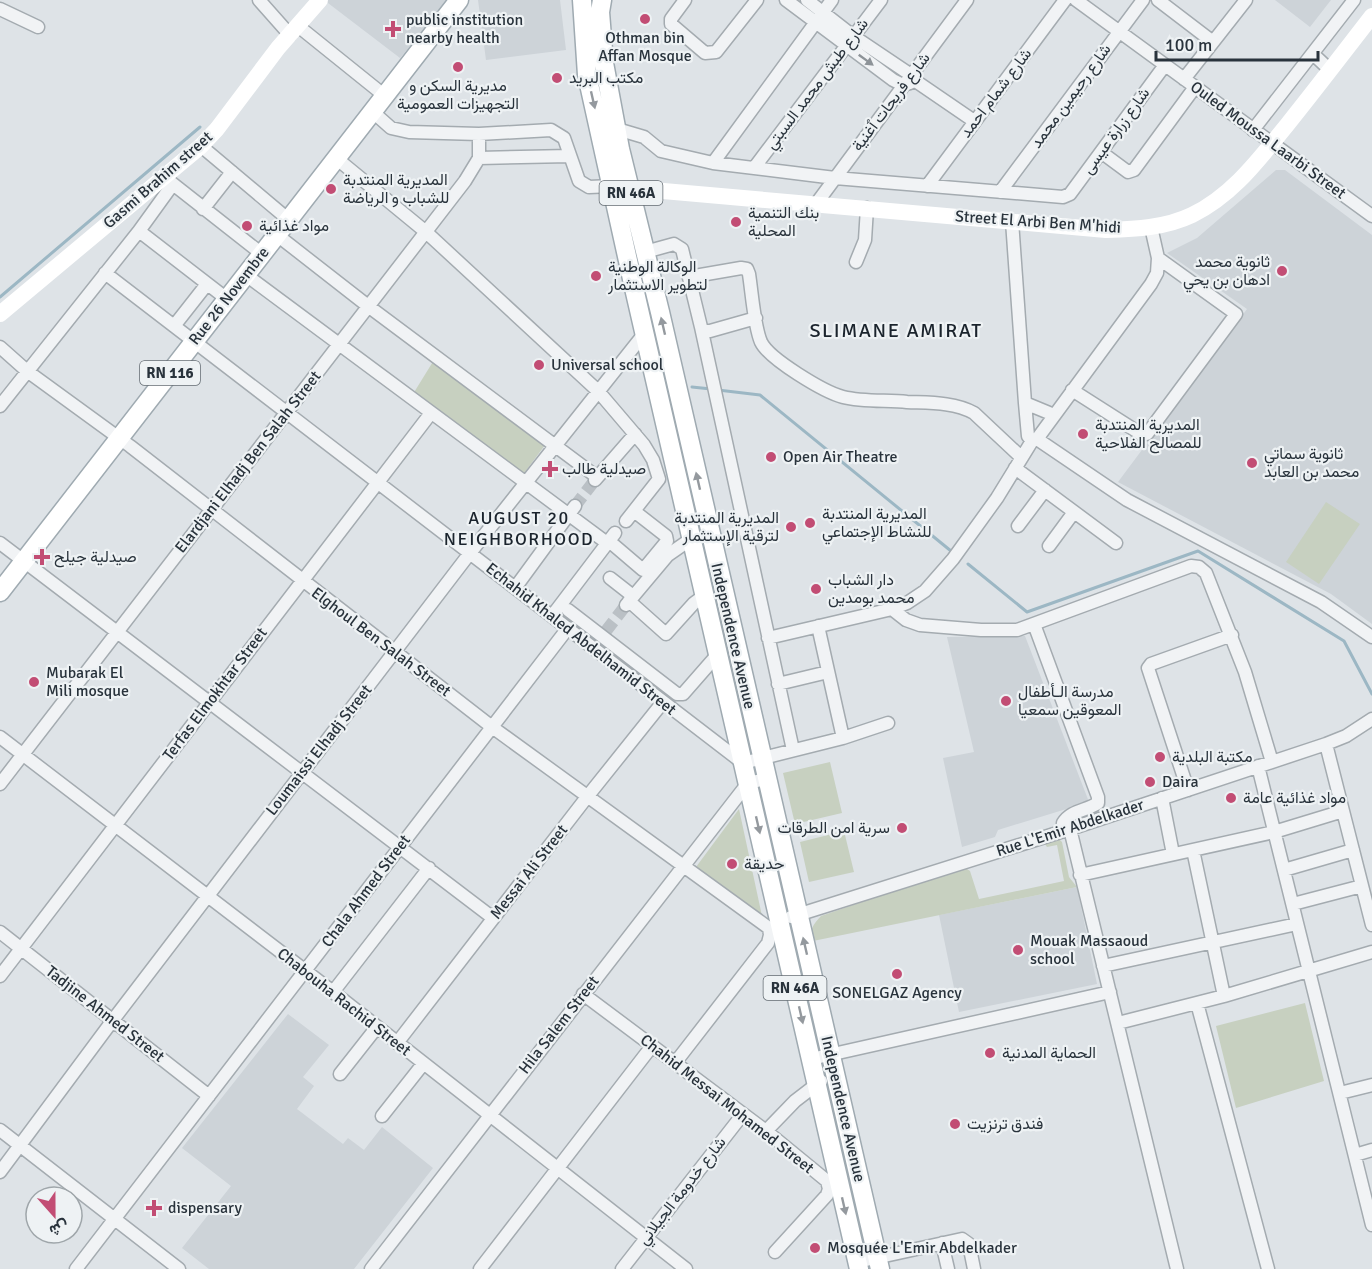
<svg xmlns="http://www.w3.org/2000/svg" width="1372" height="1269" font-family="Signika,Vazirmatn,sans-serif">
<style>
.built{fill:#cdd3d8}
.green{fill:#c7d0c0}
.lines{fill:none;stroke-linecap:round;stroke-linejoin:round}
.stream{stroke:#9cb7c4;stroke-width:3}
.street-tunnel{stroke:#bac0c5;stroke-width:12;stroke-dasharray:12 6;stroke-linecap:butt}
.street-casing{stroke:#a4abb0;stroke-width:15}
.primary-casing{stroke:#9faab1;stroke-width:21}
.street{stroke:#f1f3f5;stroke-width:12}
.secondary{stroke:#fff;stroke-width:16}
.primary{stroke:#fff;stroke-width:18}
.oneway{fill:#8d9398}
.oneway2{fill:#94999e}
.poi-dot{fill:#c24d74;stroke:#eef2f4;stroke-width:2}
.labels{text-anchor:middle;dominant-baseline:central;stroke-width:4.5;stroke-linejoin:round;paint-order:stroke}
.shield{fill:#eef2f4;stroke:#646c73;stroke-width:1.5}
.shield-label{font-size:15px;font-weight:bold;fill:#29333c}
.poi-label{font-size:16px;fill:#29333c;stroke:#eef2f4;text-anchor:start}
.street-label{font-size:16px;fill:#29333c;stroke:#eef2f4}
.neighbourhood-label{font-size:18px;letter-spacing:1.5px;fill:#1b242d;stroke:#eef2f4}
.quarter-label{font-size:20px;letter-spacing:1.5px;fill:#1b242d;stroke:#eef2f4}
</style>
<rect width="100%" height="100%" fill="#dee3e7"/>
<path class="built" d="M 324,0 L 449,0 L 400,58 Z
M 478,0 L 560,0 L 566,50 L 486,60 Z
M 1275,0 L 1331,0 L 1310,27 Z
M 1276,170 L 1285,170 L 1372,235 L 1372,624 L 1331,594 L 1118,482 L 1247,309 L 1167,253 L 1197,238 Z
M 1025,636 L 1089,802 L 998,830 L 995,837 L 962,847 L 943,758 L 974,752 L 947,637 Z
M 1077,887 L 1097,984 L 959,1012 L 939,915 Z
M 288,1014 L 329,1045 L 303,1077 L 314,1086 L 297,1109 L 343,1144 L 348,1138 L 364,1150 L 382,1127 L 433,1168 L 354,1269 L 209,1269 L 182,1248 L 231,1186 L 182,1148 Z"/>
<path class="green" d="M 434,360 L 545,445 L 522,476 L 413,394 Z
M 1326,502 L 1360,524 L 1319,584 L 1286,562 Z
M 830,762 L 842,813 L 795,824 L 783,773 Z
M 739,809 L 762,916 L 696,867 Z
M 844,831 L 854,872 L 809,882 L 800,842 Z
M 1059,839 L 1062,842 L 1069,877 L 1077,887 L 813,941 C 809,929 813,925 821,916 L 964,867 L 970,871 L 979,899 L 1064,881 L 1057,845 L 1047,847 L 1045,844 Z
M 1305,1003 L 1324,1081 L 1236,1108 L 1216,1026 Z"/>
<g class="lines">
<path class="stream" d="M 0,297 L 200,127
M 692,387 L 711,389
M 718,390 L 760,395 L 951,551
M 968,564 L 1027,612 L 1198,551 L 1344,641 L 1372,694"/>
<path class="street-tunnel" d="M 575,506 L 595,480
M 606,631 L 626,605"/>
<defs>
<path id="street" d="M 259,0 L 290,35
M 685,0 L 671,19 L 671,24 L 705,53 L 716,52 L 757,0
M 786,0 L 893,80 L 903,85 L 910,83
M 807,0 L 853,36 L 911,75 L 917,82 L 974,121
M 1076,0 L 1372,216
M 1158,0 L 1213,42
M 0,9 L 38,27
M 298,26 L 385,96
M 1313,54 L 1330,70
M 1184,79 L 1246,0
M 373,112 L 391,128 L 409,132 L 479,134 L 551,130 L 564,138 L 579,181 L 589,187 L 612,186
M 617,129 L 644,137 L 661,151 L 713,163 L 835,178 L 1063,197 L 1070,194 L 1165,65
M 1253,130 L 1354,0
M 201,146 L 289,220
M 1101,152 L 1128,172 L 1134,170 L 1195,87
M 336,158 L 426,232 L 598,391 L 644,445 L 653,460 L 659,479 L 626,521
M 479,158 L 570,156
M 713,163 L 832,0
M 754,168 L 881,0
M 173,184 L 262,254
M 927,186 L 1065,0
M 1000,192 L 1143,0
M 816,204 L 967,0
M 203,209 L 232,172
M 1012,221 L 1025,403 L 1028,436 L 1032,441 L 1037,439 L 1151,284 L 1157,273 L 1158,258
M 139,231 L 227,299
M 277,235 L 368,306 L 597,477
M 645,252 L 674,244 L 682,249 L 701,327 L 704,331 L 710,331 L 756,318
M 856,262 L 865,240 L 867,208
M 105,273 L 743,763 L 843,738 L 888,723
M 246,275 L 607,543
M 689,277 L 741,268 L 747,269 L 749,274 C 752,293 754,326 761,342 C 769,359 824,392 843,397 C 863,402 887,400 907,402 C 929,403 954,402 974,413 L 1021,457
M 174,326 L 207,284
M 701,327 L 793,750
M 0,347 L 27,371 L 130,446 L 492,727 L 769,928
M 1072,390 L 1141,434 L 1147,434 L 1236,314 L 1158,258 L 1151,227
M 1025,403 L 1054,415
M 0,406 L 139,231 L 173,184 L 165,177
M 1037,439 L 1127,500 L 1321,602 L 1372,637
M 1015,468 L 1116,543
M 595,480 L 635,434
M 1018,526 L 1045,490
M 609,541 L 643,570 L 667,541 L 666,536 L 634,511
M 0,543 L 493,918
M 1049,546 L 1074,512
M 610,578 L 633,596
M 515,588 L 575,506
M 629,601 L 666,634 L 694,603 L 705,595
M 626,605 L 668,555 L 691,539
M 892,609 L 906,620 L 920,625 L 981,630 L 1017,630 L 1191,566 L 1199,567 L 1206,573 L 1245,672 L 1272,762
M 568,610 L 677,694 L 683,694 L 718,654
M 552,616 L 615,533
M 1034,624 L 1098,797 L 1098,803 C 1086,811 1071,810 1063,823 L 1063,831
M 818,626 L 843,738
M 768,638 L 892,609 L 907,603 L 925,591 L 953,559 L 997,498 L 1032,441
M 778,684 L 828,672
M 0,737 L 333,992 L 686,1269
M 1258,766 L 1372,1225
M 0,784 L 465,181 L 479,158 L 479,134
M 1188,790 L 1148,668 L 1151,664 L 1232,635
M 1162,798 L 1173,854
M 1343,811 L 1372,925
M 1070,829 L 1177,1269
M 1193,850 L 1224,996
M 1284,870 L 1353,850
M 1080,875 L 1274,832 L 1343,811 L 1326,744
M 1293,904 L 1362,886
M 791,917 L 1070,829 L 1326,744 L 1346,736 L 1372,719
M 0,932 L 209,1096
M 1103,966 L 1297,924
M 0,976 L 431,413
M 333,992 L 429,868
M 583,994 L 766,1131 L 827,1181 L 829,1189 L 827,1195 L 775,1252
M 1197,1003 L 1268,1269
M 1118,1023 L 1224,996 L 1372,952
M 397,1043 L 587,797 L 663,702
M 811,1059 L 1110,992
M 675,1063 L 768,943 L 770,935 L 769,928
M 340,1074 L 377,1027
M 1340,1093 L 1372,1085
M 382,1116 L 423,1064
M 0,1130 L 179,1269
M 766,1131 L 795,1101 L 821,1081
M 1355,1155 L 1372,1150
M 0,1172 L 113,1020 L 470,553 L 644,334
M 942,1243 L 948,1269
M 857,1262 L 962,1239 L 969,1244 L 974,1269
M 76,1269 L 568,628
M 371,1269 L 748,783 L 765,779
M 480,1269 L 652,1046
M 622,1269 L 743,1114"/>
<path id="primary" d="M 582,0 L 587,75 L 634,288 L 859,1269
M 602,0 L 600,12 L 604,63 L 620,149 L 660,312 L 880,1269
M 0,592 L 459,0"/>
</defs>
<use href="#street" class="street-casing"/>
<use href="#primary" class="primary-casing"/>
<use href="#street" class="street"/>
<path class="secondary" d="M 618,187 L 1106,230 C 1135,229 1165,228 1192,215 C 1233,195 1259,159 1287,125 C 1316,89 1344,52 1372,16
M 0,314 L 201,146 L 217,129 L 278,48 L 320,0"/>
<use href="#primary" class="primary"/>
</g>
<defs><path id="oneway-solid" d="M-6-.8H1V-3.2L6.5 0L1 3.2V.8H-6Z" transform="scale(1.5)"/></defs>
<use class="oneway" href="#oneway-solid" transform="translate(866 60) rotate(36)"/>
<g class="oneway2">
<use href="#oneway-solid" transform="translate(593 100) rotate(77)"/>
<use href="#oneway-solid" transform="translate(663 326) rotate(-103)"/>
<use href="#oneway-solid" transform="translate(698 481) rotate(-103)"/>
<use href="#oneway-solid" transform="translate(758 825) rotate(77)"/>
<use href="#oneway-solid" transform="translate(805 946) rotate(-103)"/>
<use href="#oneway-solid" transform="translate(801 1015) rotate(77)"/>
<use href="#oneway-solid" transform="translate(844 1206) rotate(77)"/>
</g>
<g class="poi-dot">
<circle cx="645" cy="19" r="6"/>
<path d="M390 20h6v6h6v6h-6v6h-6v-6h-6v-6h6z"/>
<circle cx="458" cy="67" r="6"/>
<circle cx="557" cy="78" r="6"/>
<circle cx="331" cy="189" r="6"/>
<circle cx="736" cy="222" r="6"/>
<circle cx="247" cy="226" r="6"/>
<circle cx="1282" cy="271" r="6"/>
<circle cx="596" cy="276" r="6"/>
<circle cx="539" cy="365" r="6"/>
<circle cx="1083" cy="434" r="6"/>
<circle cx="771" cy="457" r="6"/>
<circle cx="1252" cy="463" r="6"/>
<path d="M547 460h6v6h6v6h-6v6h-6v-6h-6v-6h6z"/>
<circle cx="810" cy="523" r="6"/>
<circle cx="791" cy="527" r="6"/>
<path d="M39 548h6v6h6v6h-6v6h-6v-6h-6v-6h6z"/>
<circle cx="816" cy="589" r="6"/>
<circle cx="34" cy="682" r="6"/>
<circle cx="1006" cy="701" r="6"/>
<circle cx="1160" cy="757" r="6"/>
<circle cx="1150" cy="782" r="6"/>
<circle cx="1231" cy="798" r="6"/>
<circle cx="902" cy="828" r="6"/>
<circle cx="732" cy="864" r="6"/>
<circle cx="1018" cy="950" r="6"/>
<circle cx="897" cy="974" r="6"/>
<circle cx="990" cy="1053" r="6"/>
<circle cx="955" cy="1124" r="6"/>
<path d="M151 1199h6v6h6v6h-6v6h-6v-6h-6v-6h6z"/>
<circle cx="815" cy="1248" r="6"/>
</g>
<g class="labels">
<g class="shield">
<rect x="599.5" y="181" width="63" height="24" rx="4.5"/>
<rect x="140" y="361" width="60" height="24" rx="4.5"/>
<rect x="763.5" y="976" width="63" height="24" rx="4.5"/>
</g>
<g class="shield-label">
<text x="631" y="193">RN 46A</text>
<text x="170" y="373">RN 116</text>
<text x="795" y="988">RN 46A</text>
</g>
<g class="poi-label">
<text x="406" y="20">public institution<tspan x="406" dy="18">nearby health</tspan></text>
<text x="645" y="38" text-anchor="middle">Othman bin<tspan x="645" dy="18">Affan Mosque</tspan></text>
<text x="569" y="78">مكتب البريد</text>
<text x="458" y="86" text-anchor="middle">مديرية السكن و<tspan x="458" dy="18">التجهيزات العمومية</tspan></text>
<text x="343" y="180">المديرية المنتدبة<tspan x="343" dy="18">للشباب و الرياضة</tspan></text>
<text x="748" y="213">بنك التنمية<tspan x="748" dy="18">المحلية</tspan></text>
<text x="259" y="226">مواد غذائية</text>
<text x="1270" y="262" text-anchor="end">ثانوية محمد<tspan x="1270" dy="18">ادهان بن يحي</tspan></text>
<text x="608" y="267">الوكالة الوطنية<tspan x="608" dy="18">لتطوير الاستثمار</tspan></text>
<text x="551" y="365">Universal school</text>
<text x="1095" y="425">المديرية المنتدبة<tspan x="1095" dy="18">للمصالح الفلاحية</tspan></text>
<text x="1264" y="454">ثانوية سماتي<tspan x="1264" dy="18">محمد بن العابد</tspan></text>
<text x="783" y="457">Open Air Theatre</text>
<text x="562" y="469">صيدلية طالب</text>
<text x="822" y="514">المديرية المنتدبة<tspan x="822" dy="18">للنشاط الإجتماعي</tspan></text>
<text x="779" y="518" text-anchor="end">المديرية المنتدبة<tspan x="779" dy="18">لترقية الإستثمار</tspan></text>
<text x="54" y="557">صيدلية جيلح</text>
<text x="828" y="580">دار الشباب<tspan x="828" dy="18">محمد بومدين</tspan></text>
<text x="46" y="673">Mubarak El<tspan x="46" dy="18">Mili mosque</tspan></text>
<text x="1018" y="692">مدرسة الـأطفال<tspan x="1018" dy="18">المعوقين سمعيا</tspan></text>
<text x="1172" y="757">مكتبة البلدية</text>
<text x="1162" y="782">Daira</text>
<text x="1243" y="798">مواد غذائية عامة</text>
<text x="890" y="828" text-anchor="end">سرية امن الطرقات</text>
<text x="744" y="864">حديقة</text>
<text x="1030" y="941">Mouak Massaoud<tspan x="1030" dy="18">school</tspan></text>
<text x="897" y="993" text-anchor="middle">SONELGAZ Agency</text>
<text x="1002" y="1053">الحماية المدنية</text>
<text x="967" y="1124">فندق ترنزيت</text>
<text x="168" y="1208">dispensary</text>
<text x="827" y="1248">Mosquée L'Emir Abdelkader</text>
</g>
<g class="street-label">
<text transform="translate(817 84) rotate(-53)">شارع طبش محمد السبتي</text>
<text transform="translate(996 93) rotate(-53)">شارع شمام احمد</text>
<text transform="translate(1071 96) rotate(-54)">شارع رحيمين محمد</text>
<text transform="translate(891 102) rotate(-53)">شارع فريحات ٱغنية</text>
<text transform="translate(1116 131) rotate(-54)">شارع زرارة عيسى</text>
<text transform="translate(1268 140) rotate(36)">Ouled Moussa Laarbi Street</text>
<text transform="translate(158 180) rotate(-41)">Gasmi Brahim street</text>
<text transform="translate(1038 222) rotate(4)">Street El Arbi Ben M'hidi</text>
<text transform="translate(229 296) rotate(-52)">Rue 26 Novembre</text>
<text transform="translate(248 462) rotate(-52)">Elardjani Elhadj Ben Salah Street</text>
<text transform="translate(733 636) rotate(77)">Independence Avenue</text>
<text transform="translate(581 639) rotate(38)">Echahid Khaled Abdelhamid Street</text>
<text transform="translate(381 642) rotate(37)">Elghoul Ben Salah Street</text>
<text transform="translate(215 694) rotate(-53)">Terfas Elmokhtar Street</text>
<text transform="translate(319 750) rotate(-52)">Loumaissi Elhadj Street</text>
<text transform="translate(1070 828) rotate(-18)">Rue L'Emir Abdelkader</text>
<text transform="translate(529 872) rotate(-52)">Messai Ali Street</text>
<text transform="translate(366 891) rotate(-53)">Chala Ahmed Street</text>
<text transform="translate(344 1002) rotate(38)">Chabouha Rachid Street</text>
<text transform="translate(105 1014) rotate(38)">Tadjine Ahmed Street</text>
<text transform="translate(559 1025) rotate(-52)">Hila Salem Street</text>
<text transform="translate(727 1104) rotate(38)">Chahid Messai Mohamed Street</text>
<text transform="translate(843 1109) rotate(77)">Independence Avenue</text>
<text transform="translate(682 1191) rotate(-52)">شارع خدومة الجيلاني</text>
</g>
<g class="neighbourhood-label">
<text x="519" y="518">AUGUST 20<tspan x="519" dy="21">NEIGHBORHOOD</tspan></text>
</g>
<g class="quarter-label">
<text x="896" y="330">SLIMANE AMIRAT</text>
</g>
</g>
<g transform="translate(54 1215) rotate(159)"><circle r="28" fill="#eef2f4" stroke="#9fa6aa" stroke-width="1.5"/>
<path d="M0-4.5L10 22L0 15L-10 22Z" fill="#c24d74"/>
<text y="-9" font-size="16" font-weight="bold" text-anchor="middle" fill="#29333c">ش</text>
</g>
<path d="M1156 51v9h162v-9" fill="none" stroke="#29333c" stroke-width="3"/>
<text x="1165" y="51" font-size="18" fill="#29333c" stroke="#eef2f4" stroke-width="4.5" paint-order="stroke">100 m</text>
</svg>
